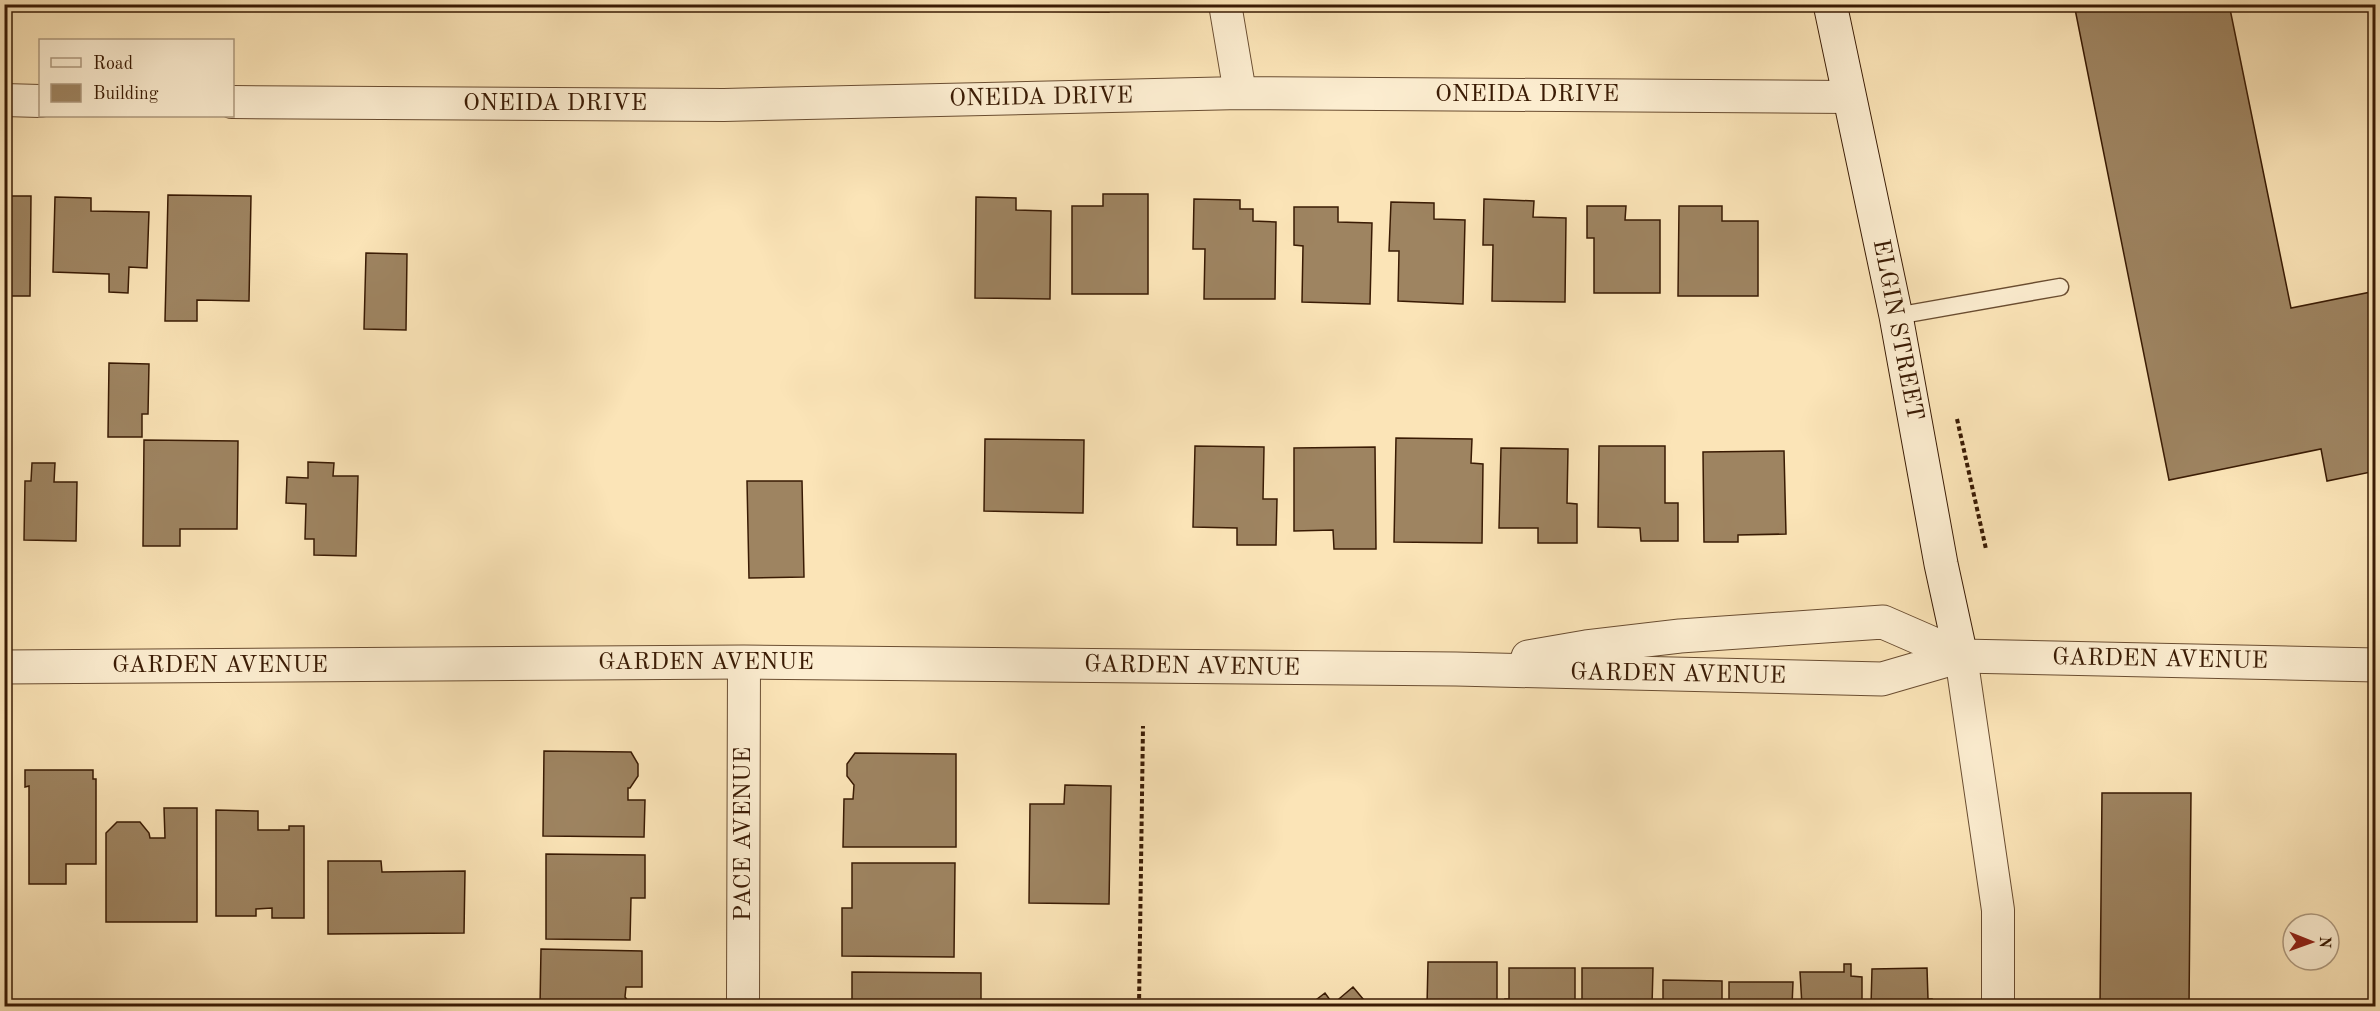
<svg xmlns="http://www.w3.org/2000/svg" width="2380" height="1011" font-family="'Old Standard TT',serif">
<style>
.building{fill:#9e8461;stroke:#3a1b04;stroke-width:1.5}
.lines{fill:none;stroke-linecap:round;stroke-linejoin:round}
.service-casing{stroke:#6a4d31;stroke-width:19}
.minor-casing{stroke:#6a4d31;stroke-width:34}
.tertiary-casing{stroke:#6a4d31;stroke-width:35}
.secondary-casing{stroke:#3a1b04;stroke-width:35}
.path{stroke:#3a1b04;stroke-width:4;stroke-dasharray:4.5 3;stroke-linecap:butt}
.service{stroke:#fcedd0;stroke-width:16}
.minor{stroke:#fcedd0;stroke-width:32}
.tertiary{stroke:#fcedd0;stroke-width:33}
.secondary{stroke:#fcedd0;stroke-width:33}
.labels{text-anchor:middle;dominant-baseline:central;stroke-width:4.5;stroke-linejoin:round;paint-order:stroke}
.street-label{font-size:24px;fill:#3a1b04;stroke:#fcedd0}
</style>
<rect width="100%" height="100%" fill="#fbe4b7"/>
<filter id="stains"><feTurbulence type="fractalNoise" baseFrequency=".00333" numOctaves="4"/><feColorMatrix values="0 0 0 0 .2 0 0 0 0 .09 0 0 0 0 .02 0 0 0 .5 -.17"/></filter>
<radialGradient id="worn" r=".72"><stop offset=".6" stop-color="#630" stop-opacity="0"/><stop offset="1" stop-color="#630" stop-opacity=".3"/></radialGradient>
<path class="building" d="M 1029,4 L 1109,4 L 1109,12 L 1029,11 Z
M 2074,4 L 2229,4 L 2291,308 L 2376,291 L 2376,471 L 2327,481 L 2321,449 L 2169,480 Z
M 1103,194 L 1148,194 L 1148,294 L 1072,294 L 1072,206 L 1103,206 Z
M 168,195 L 251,196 L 249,301 L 197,300 L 197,321 L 165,321 Z
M 4,196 L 31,196 L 30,296 L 4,296 Z
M 55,197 L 91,198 L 91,211 L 149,212 L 147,268 L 129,267 L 128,293 L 109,292 L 109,274 L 53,272 Z
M 976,197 L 1016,198 L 1016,210 L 1051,211 L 1050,299 L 975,298 Z
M 1194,199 L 1240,200 L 1240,209 L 1253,209 L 1253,221 L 1276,222 L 1275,299 L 1204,299 L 1205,249 L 1193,249 Z
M 1484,199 L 1534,201 L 1533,217 L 1566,218 L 1565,302 L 1492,301 L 1493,245 L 1483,245 Z
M 1391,202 L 1434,203 L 1434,219 L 1465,220 L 1463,304 L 1398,301 L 1399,251 L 1389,251 Z
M 1587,206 L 1626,206 L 1625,220 L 1660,220 L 1660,293 L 1594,293 L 1594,238 L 1587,238 Z
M 1679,206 L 1722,206 L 1722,221 L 1758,221 L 1758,296 L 1678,296 Z
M 1294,207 L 1338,207 L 1338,222 L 1372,223 L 1370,304 L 1302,302 L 1303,246 L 1294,245 Z
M 366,253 L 407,254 L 406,330 L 364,329 Z
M 109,363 L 149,364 L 148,414 L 142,414 L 142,437 L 108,437 Z
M 1396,438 L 1472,439 L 1471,463 L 1483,464 L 1482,543 L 1394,542 Z
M 985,439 L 1084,440 L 1083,513 L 984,511 Z
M 144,440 L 238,441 L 237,529 L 180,529 L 180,546 L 143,546 Z
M 1195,446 L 1264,447 L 1263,499 L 1277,499 L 1276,545 L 1237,545 L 1237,528 L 1193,527 Z
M 1599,446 L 1665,446 L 1665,503 L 1678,503 L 1678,541 L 1641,541 L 1640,528 L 1598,527 Z
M 1375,447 L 1376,549 L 1334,549 L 1333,530 L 1294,531 L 1294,448 Z
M 1501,448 L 1568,449 L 1567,503 L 1577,504 L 1577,543 L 1538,543 L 1538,528 L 1499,528 Z
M 1784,451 L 1786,534 L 1738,535 L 1738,542 L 1704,542 L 1703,452 Z
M 308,462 L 334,463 L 333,476 L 358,476 L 356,556 L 314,555 L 314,539 L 305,539 L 306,504 L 286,503 L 287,477 L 308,478 Z
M 32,463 L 55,463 L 54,482 L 77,482 L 76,541 L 24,540 L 25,481 L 31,481 Z
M 747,481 L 802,481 L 804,577 L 749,578 Z
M 544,751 L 631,752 L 638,764 L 638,776 L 630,788 L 628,788 L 628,800 L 645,800 L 644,837 L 543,836 Z
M 855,753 L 956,754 L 956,847 L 843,847 L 844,799 L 853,799 L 854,785 L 847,776 L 847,764 Z
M 25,770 L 93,770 L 93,779 L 96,779 L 96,864 L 66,864 L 66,884 L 29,884 L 29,786 L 25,787 Z
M 4,771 L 11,771 L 11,864 L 4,864 Z
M 1065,785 L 1111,786 L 1109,904 L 1029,903 L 1030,804 L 1064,804 Z
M 2102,793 L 2191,793 L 2189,1006 L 2100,1006 Z
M 164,808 L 197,808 L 197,922 L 106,922 L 106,833 L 117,822 L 140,822 L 149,833 L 150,838 L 165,838 Z
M 216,810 L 258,811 L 258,830 L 289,830 L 289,826 L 304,826 L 304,918 L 272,918 L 272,908 L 256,909 L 256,916 L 216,916 Z
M 546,854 L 645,855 L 645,898 L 631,898 L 630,940 L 546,939 Z
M 328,861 L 381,861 L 382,872 L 465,871 L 464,933 L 328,934 Z
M 852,863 L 955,863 L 954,957 L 842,956 L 842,908 L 852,908 Z
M 541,949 L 642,951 L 642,987 L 626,987 L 625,997 L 632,1006 L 540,1006 Z
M 1428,962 L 1497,962 L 1497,1006 L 1427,1006 Z
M 1844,964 L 1851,964 L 1851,976 L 1862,977 L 1862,1006 L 1802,1006 L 1800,972 L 1844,972 Z
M 1509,968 L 1575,968 L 1575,1006 L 1505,1006 L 1505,999 L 1509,999 Z
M 1582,968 L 1653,968 L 1652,1006 L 1582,1006 Z
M 1927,968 L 1928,999 L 1932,999 L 1932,1006 L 1867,1006 L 1871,1006 L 1872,969 Z
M 852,972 L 981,973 L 981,1006 L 852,1006 Z
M 1663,980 L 1722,981 L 1722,1006 L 1663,1006 Z
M 1729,982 L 1793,982 L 1792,1006 L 1729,1006 Z
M 1353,987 L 1369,1006 L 1308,1006 L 1325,993 L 1333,1004 Z"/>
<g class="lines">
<defs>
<path id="service" d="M 1896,316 L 2060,287"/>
<path id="minor" d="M 1225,4 L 1240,93
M 4,100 L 40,101
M 232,102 L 724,105 L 1240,93 L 1849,97
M 1961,656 L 1998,910 L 1998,1006
M 743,1006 L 744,662"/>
<path id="tertiary" d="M 1528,657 L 1586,647 L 1680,636 L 1883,622 L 1961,656
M 4,667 L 744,662 L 1456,669 L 1882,679 L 1961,656 L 2376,665"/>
<path id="secondary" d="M 1830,4 L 1896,316 L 1941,564 L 1961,656"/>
</defs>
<use href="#service" class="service-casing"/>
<use href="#minor" class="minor-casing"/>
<use href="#tertiary" class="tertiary-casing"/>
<use href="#secondary" class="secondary-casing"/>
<path class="path" d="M 1957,419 L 1986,549
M 1139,1006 L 1143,726"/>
<use href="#service" class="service"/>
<use href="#minor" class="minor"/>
<use href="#tertiary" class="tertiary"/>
<use href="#secondary" class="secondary"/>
</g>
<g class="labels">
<g class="street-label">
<text x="1527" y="95">ONEIDA DRIVE</text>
<text transform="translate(1041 98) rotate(-1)">ONEIDA DRIVE</text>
<text x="555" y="104">ONEIDA DRIVE</text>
<text transform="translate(1897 330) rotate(79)">ELGIN STREET</text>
<text transform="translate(2160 660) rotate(1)">GARDEN AVENUE</text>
<text x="706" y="663">GARDEN AVENUE</text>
<text x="220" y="666">GARDEN AVENUE</text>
<text transform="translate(1192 667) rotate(1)">GARDEN AVENUE</text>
<text transform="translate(1678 675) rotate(1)">GARDEN AVENUE</text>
<text transform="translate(744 834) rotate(-90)">PACE AVENUE</text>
</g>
</g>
<rect width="2380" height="1011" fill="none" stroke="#fbe4b7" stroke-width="24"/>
<rect x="6" y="6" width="2368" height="999" fill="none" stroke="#3a1b04" stroke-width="3"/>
<rect x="12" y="12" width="2356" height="987" fill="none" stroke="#3a1b04" stroke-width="1.5"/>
<rect x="39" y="39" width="195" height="78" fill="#fcedd0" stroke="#ae997e" stroke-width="1.5"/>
<rect x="51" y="58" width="30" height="9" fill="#fcedd0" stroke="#ae997e" stroke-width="1.5"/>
<text x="93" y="69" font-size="18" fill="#3a1b04">Road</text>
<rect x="51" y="84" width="30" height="18" fill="#9e8461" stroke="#ae997e" stroke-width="1.5"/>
<text x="93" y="99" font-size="18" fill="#3a1b04">Building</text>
<g transform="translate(2311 942) rotate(91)"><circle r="28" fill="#fcedd0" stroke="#ae997e" stroke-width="1.5"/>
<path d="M0-4.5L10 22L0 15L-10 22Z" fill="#8f2418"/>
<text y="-9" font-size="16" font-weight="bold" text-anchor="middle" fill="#3a1b04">N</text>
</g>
<rect width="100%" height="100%" filter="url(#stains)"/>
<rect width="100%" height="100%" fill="url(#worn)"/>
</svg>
